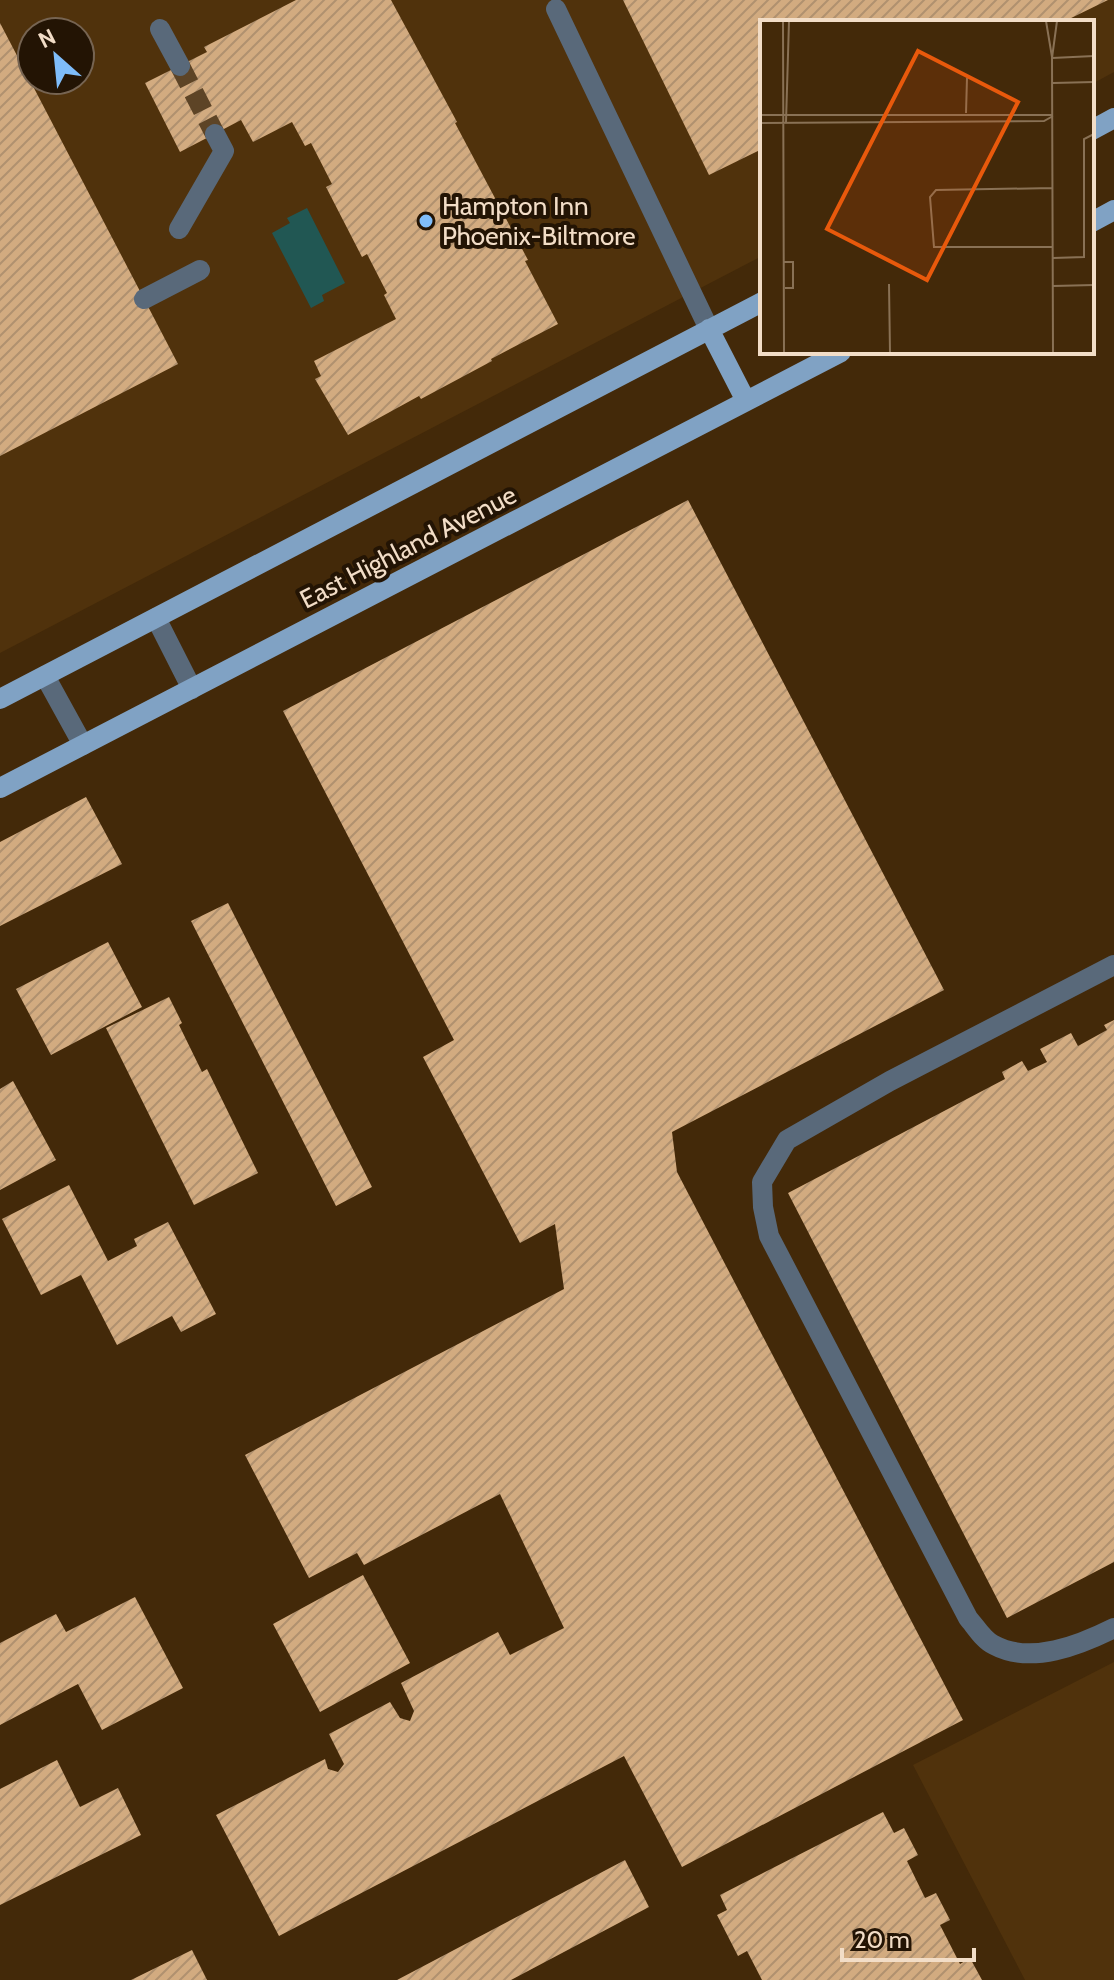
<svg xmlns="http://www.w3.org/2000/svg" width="1114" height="1980" font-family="Cabin,sans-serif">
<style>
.built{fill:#50320c;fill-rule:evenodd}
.water{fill:#215753}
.building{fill:url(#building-hatch)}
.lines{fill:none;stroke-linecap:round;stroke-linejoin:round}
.minor-tunnel{stroke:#5d4426;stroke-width:20;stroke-dasharray:20 10;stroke-linecap:butt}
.minor{stroke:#59697a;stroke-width:20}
.major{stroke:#80a2c4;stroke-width:20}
.poi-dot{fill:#7fbdfa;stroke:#231404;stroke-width:3}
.labels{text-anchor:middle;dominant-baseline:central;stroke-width:8;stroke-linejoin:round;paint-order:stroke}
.poi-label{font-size:26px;fill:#f2ddc7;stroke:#231404;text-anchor:start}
.street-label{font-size:26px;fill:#f2ddc7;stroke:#231404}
.inset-road{fill:none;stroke:#897155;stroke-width:2}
.view{fill:#e8590c;fill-opacity:0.15;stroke:#e8590c;stroke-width:4}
.inset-edge{fill:none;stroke:#f2ddc7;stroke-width:4}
</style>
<defs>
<pattern id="building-hatch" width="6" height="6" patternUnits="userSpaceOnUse" patternTransform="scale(2)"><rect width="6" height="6" fill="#d2ab80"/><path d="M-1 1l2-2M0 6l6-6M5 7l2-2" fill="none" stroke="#b0916f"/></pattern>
</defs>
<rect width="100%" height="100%" fill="#432909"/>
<path class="built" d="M 0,0 L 1114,0 L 1114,72 L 1092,84 L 1092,22 L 762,22 L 762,256 L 0,653 ZM 32,32 L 80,32 L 80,80 L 32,80 Z
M 1114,1662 L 1114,1980 L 1025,1980 L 913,1765 Z"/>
<path class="water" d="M 307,208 L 345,283 L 322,295 L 324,301 L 311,308 L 272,233 L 290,223 L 287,218 Z"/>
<path class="building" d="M 296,0 L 391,0 L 457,122 L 455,123 L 528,260 L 525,261 L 558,324 L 491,359 L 492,361 L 421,399 L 419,396 L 348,435 L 315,379 L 321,376 L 314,361 L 396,319 L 384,295 L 387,293 L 367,254 L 362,257 L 326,187 L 332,184 L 311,143 L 305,146 L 292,122 L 253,142 L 241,120 L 180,152 L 145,83 L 207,52 L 204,47 Z
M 623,0 L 1108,0 L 1063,22 L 762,22 L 762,149 L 709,175 Z
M 0,23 L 178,364 L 0,456 Z
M 688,500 L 944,990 L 672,1132 L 677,1172 L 963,1720 L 682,1867 L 624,1756 L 279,1936 L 216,1815 L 325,1759 L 328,1769 L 338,1772 L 344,1764 L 329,1734 L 390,1702 L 400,1718 L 410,1721 L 414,1711 L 401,1683 L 498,1632 L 510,1655 L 564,1628 L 500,1494 L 364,1565 L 357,1553 L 309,1578 L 245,1455 L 564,1289 L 555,1224 L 520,1243 L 423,1057 L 454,1040 L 283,711 Z
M 86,797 L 122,864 L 0,926 L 0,842 Z
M 228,903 L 372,1187 L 336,1206 L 191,921 Z
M 108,942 L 142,1007 L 51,1055 L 16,989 Z
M 169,997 L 182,1023 L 179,1025 L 202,1072 L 207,1069 L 258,1173 L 194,1205 L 106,1028 Z
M 1114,1020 L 1114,1562 L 1007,1618 L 788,1193 L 1005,1079 L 1002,1072 L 1022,1061 L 1028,1071 L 1047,1062 L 1040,1049 L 1071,1033 L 1078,1046 L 1107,1030 L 1104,1025 Z
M 13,1081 L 56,1160 L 0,1190 L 0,1089 Z
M 69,1185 L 108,1261 L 137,1246 L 134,1239 L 168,1222 L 216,1314 L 181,1332 L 172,1316 L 117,1345 L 81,1275 L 41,1295 L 2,1219 Z
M 363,1575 L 410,1663 L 320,1712 L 273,1624 Z
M 135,1597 L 183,1688 L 102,1730 L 78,1684 L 0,1725 L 0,1643 L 56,1614 L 66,1632 Z
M 57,1760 L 80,1807 L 118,1788 L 141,1835 L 0,1905 L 0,1789 Z
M 883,1812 L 894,1833 L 904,1828 L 918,1855 L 907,1861 L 925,1898 L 936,1893 L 950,1920 L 940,1925 L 960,1964 L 970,1958 L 982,1980 L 762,1980 L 747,1951 L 738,1956 L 717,1915 L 727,1910 L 720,1895 Z
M 625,1860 L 649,1907 L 511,1980 L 397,1980 Z
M 192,1950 L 207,1980 L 131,1980 Z"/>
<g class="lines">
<path class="minor-tunnel" d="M 180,66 L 215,134"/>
<path class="minor" d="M 556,9 L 709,329
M 160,29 L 180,66
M 179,229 L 224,151 L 215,134
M 144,299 L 200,270
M 156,618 L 192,689
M 45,676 L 83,745
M 1114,965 L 890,1081 L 787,1140 L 762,1182 L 763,1207 L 769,1236 L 968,1618 C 975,1626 984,1641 994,1645 C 1031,1665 1080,1645 1114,1628"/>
<path class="major" d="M 1092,130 L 1114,118
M 1092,222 L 1114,210
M 709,329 L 746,401
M 0,699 L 762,302
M 0,788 L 841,352"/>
</g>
<circle class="poi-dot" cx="426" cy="221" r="8"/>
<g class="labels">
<g class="poi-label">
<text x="442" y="206">Hampton Inn<tspan x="442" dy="30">Phoenix-Biltmore</tspan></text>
</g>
<g class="street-label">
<text transform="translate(408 547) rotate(-27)">East Highland Avenue</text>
</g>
</g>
<g transform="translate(760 20)">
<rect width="334" height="334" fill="#432909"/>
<path class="inset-road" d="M 23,1 L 24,333M 286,1 L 292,37M 292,38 L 334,36M 293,63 L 334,62M 206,93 L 207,58M 0,95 L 292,95M 26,102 L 29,1M 0,103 L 284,101 L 293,96M 293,168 L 176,170 L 170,177 L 174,227 L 293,227M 293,238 L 324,237 L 324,119 L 334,114M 24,242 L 33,242 L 33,268 L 25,268M 129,264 L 130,333M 293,266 L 334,265M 293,333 L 292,38 L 297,1"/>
<path class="view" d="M 158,31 L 258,82 L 167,260 L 67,209 Z"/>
<rect width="334" height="334" class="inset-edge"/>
</g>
<g transform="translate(56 56) rotate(333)"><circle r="38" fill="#231404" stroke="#766452" stroke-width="2"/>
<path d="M0-6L14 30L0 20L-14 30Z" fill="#7fbdfa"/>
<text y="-12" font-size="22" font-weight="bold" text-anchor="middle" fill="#f2ddc7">N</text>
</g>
<path d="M842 1948v12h132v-12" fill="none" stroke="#f2ddc7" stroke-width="4"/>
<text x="854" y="1948" font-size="24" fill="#f2ddc7" stroke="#231404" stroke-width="6" paint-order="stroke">20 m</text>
</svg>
